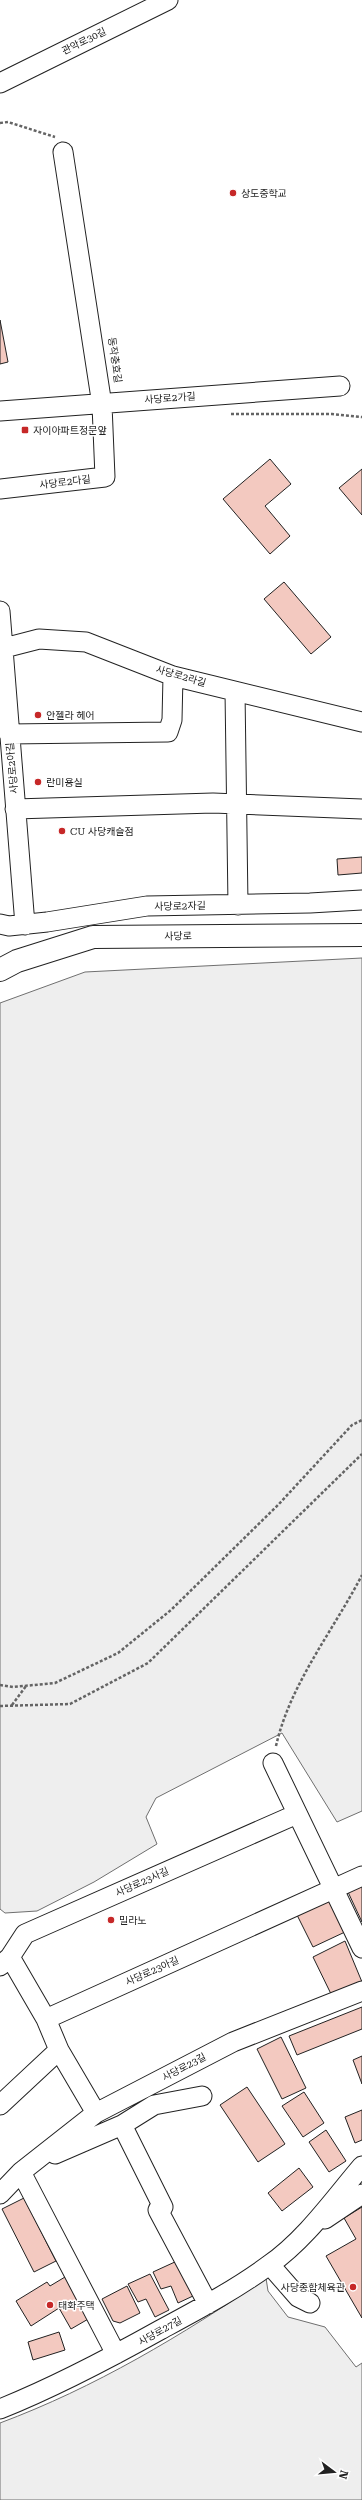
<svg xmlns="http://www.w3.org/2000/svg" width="362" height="2500" font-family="'Roboto Serif','Noto Sans KR',serif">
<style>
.green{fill:#eee;stroke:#6f6f6f}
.building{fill:#f3c9c0;stroke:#222}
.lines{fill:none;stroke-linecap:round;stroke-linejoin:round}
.minor-casing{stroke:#222;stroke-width:21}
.major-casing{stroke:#222;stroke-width:24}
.path{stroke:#646464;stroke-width:2.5;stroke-dasharray:3 2;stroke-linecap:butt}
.minor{stroke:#fff;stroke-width:19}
.major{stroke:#fff;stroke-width:22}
.poi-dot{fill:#c62828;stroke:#fff;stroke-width:1.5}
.labels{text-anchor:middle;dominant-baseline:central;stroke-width:3;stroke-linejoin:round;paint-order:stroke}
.street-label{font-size:10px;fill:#222;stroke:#fff}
.poi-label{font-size:10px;fill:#222;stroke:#fff;text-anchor:start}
</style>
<rect width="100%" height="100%" fill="#fff"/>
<path class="green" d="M 362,958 L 362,1811 L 337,1822 L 282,1733 L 156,1798 L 146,1817 L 157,1844 L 94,1882 L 37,1911 L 5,1913 L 0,1909 L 0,1003 L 85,972 Z
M 266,2278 L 268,2291 L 288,2317 L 325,2327 L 356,2367 L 362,2363 L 362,2500 L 0,2500 L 0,2423 C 94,2388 183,2335 266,2278 Z"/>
<path class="building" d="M 0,320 L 8,362 L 0,364 Z
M 270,459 L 291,484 L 265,506 L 290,536 L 270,554 L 223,499 Z
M 362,469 L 362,515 L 339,488 Z
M 284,582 L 331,637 L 311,654 L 264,599 Z
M 362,857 L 362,873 L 338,875 L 337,859 Z
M 362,1885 L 362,1922 L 348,1892 Z
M 329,1899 L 345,1932 L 313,1947 L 297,1915 Z
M 345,1941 L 362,1982 L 332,1996 L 313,1957 Z
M 362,2007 L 362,2029 L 297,2055 L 289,2036 Z
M 281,2037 L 306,2088 L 282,2099 L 257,2049 Z
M 362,2056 L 362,2084 L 353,2060 Z
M 247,2087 L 285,2144 L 258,2162 L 220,2105 Z
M 304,2092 L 324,2123 L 303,2137 L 282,2106 Z
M 362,2110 L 362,2140 L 355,2143 L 345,2117 Z
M 326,2130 L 346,2161 L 329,2172 L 309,2142 Z
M 299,2168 L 313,2187 L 282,2211 L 268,2193 Z
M 24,2198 L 56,2261 L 34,2272 L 2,2209 Z
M 362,2207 L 362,2318 L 326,2256 L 356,2239 L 344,2218 Z
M 177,2261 L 193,2296 L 178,2303 L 171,2286 L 161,2289 L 153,2272 Z
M 150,2274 L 169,2310 L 155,2317 L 146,2299 L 138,2302 L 128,2284 Z
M 65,2277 L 90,2318 L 71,2329 L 59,2308 L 31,2326 L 16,2301 L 47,2282 L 50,2286 Z
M 127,2286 L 140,2313 L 120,2323 L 113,2321 L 102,2299 Z
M 59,2332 L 65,2350 L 33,2360 L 28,2342 Z"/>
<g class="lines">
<defs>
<path id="minor" d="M 0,83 L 168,0
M 0,411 L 340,386
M 0,489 L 105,477 L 102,405 L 63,152
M 0,611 L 25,925
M 0,649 L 39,639 L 86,642 L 173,676 L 362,722
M 235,691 L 238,905
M 9,734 L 168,732 L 172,720 L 173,676
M 15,809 L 213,803 L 362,809
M 0,924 L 9,926 L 47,922 L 147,906 L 310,903 L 362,900
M 273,1763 L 362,1948
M 10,1957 L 46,2019 L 59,2050 L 96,2113
M 0,1966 L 10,1957 L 25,1934 L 297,1814
M 46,2019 L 362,1876
M 0,2105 L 59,2050
M 122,2125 L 154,2105 L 202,2096
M 55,2154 L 122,2125 L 163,2207 L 158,2210 L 208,2304
M 21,2172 L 116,2354
M 0,2194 L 21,2172 L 96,2113 L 233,2042 L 362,1991
M 325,2219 L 362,2194
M 270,2265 L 298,2297 L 310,2303
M 0,2409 C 55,2387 108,2359 160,2330 C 197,2310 235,2290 269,2265 C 306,2239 333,2200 362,2166"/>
<path id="major" d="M 0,970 L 17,961 L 93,937 L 362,935"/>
</defs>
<use href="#minor" class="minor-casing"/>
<use href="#major" class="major-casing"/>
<path class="path" d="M 0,123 L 8,122 L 55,137
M 231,414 L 332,414 L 362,417
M 0,1685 L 13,1687 L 55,1683 L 118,1653 L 171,1610 L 278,1505 L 352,1425 L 362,1420
M 12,1705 L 26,1686
M 0,1706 L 70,1704 L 148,1663 L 362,1454
M 276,1746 C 290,1684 333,1631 362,1575"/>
<use href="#minor" class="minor"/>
<use href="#major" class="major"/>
</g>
<g class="poi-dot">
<circle cx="233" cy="193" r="4"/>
<rect x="21" y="426" width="8" height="8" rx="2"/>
<circle cx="38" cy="715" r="4"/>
<circle cx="38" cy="782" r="4"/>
<circle cx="62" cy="831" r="4"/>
<circle cx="111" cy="1920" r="4"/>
<circle cx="353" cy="2287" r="4"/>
<circle cx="50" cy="2305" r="4"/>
</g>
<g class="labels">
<g class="street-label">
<text transform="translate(84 41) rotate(-26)">관악로30길</text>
<text transform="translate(115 360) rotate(82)">동작충효길</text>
<text transform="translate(170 398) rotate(-4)">사당로2가길</text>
<text transform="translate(65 482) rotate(-7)">사당로2다길</text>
<text transform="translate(181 676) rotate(16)">사당로2라길</text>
<text transform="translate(12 768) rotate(-95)">사당로2아길</text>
<text transform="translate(180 906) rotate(-1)">사당로2자길</text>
<text transform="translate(178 936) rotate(-1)">사당로</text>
<text transform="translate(142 1882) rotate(-24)">사당로23사길</text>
<text transform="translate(152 1971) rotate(-24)">사당로23아길</text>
<text transform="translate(184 2067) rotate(-28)">사당로23길</text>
<text transform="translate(160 2331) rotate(-29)">사당로27길</text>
</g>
<g class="poi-label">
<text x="241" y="193">상도중학교</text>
<text x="33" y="430">자이아파트정문앞</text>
<text x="46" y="715">안젤라 헤어</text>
<text x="46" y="782">란미용실</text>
<text x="70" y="831">CU 사당캐슬점</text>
<text x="119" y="1920">밀라노</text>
<text x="345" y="2287" text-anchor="end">사당종합체육관</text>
<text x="58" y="2305">태화주택</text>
</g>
</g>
<g transform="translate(334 2472) rotate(106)" stroke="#ffffff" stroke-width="3" paint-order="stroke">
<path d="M0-3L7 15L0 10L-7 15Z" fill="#222222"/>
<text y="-6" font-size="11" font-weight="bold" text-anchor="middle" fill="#222222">N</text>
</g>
</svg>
